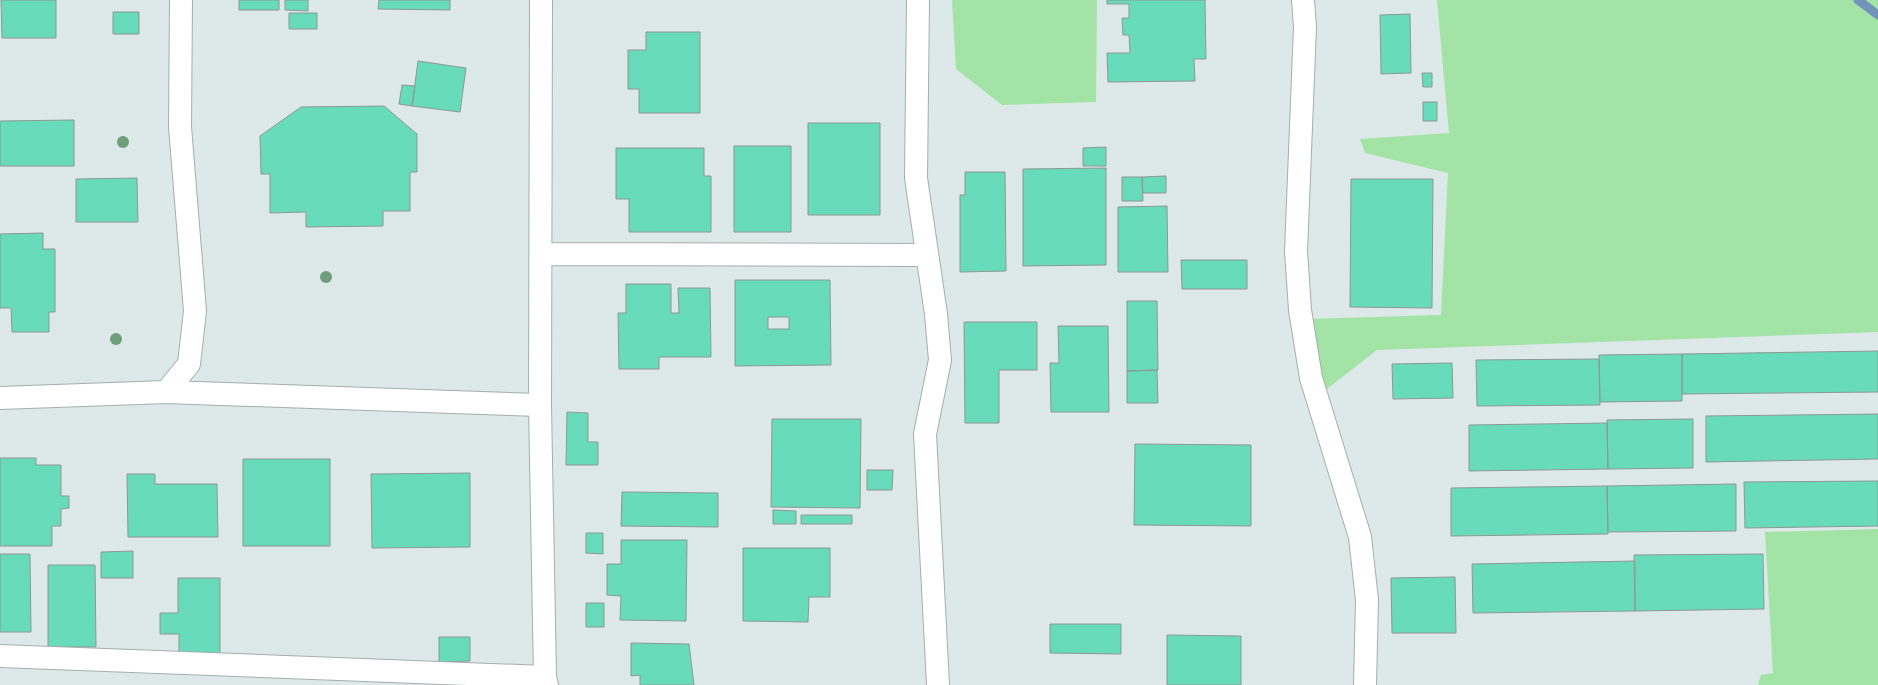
<svg xmlns="http://www.w3.org/2000/svg" width="1878" height="685" font-family="'Alegreya Sans',sans-serif">
<style>
.green{fill:#a3e3a6}
.lines{fill:none;stroke-linecap:round;stroke-linejoin:round}
.stream{stroke:#7293ba;stroke-width:9}
.building{fill:#68dbbb;stroke:#8e9894;fill-rule:evenodd}
.street-casing{stroke:#a4aeaf;stroke-width:24}
.street{stroke:#fff;stroke-width:22}
.tree{fill:#709d7c}
</style>
<rect width="100%" height="100%" fill="#dde8e9"/>
<path class="green" d="M 952,0 L 1097,0 L 1096,102 L 1002,105 L 956,69 Z
M 1437,0 L 1878,0 L 1878,332 L 1377,350 L 1323,392 L 1306,319 L 1441,315 L 1448,173 L 1365,153 L 1360,139 L 1449,133 Z
M 1878,529 L 1878,685 L 1758,685 L 1761,675 L 1773,673 L 1765,532 Z"/>
<g class="lines">
<path class="stream" d="M 1858,0 L 1878,15"/>
</g>
<path class="building" d="M 1,0 L 56,0 L 56,38 L 2,38 Z
M 239,0 L 279,0 L 279,10 L 239,10 Z
M 285,0 L 308,0 L 308,11 L 285,10 Z
M 379,0 L 450,0 L 450,10 L 378,9 Z
M 1107,0 L 1205,0 L 1206,59 L 1194,59 L 1195,81 L 1108,82 L 1107,53 L 1130,53 L 1129,35 L 1123,35 L 1122,18 L 1129,18 L 1129,4 L 1107,4 Z
M 113,12 L 139,12 L 139,34 L 113,34 Z
M 289,13 L 317,13 L 317,29 L 289,29 Z
M 1410,14 L 1411,73 L 1381,74 L 1380,15 Z
M 646,32 L 700,32 L 700,113 L 639,113 L 639,89 L 628,89 L 628,50 L 646,50 Z
M 418,61 L 466,68 L 460,112 L 412,106 Z
M 1422,73 L 1432,73 L 1432,87 L 1423,87 Z
M 402,85 L 415,86 L 412,106 L 399,104 Z
M 1423,102 L 1437,102 L 1437,121 L 1423,121 Z
M 384,106 L 417,134 L 417,172 L 410,172 L 410,211 L 383,211 L 383,226 L 306,227 L 306,212 L 270,213 L 270,174 L 261,174 L 260,136 L 301,107 Z
M 74,120 L 74,166 L 0,166 L 0,121 Z
M 808,123 L 880,123 L 880,215 L 808,215 Z
M 734,146 L 791,146 L 791,232 L 734,232 Z
M 1106,147 L 1106,166 L 1083,166 L 1083,148 Z
M 616,148 L 704,148 L 704,176 L 711,176 L 711,232 L 629,232 L 629,199 L 616,199 Z
M 1106,168 L 1106,265 L 1023,266 L 1023,169 Z
M 965,172 L 1005,172 L 1006,271 L 960,272 L 960,195 L 965,195 Z
M 1166,176 L 1166,193 L 1143,193 L 1142,177 Z
M 1122,177 L 1142,177 L 1143,201 L 1122,201 Z
M 137,178 L 138,222 L 76,222 L 76,179 Z
M 1351,179 L 1433,179 L 1432,308 L 1350,307 Z
M 1167,206 L 1168,272 L 1118,272 L 1118,207 Z
M 43,233 L 43,249 L 55,249 L 55,312 L 49,312 L 49,332 L 12,332 L 11,308 L 0,308 L 0,234 Z
M 1181,260 L 1247,260 L 1247,289 L 1182,289 Z
M 735,280 L 830,280 L 831,365 L 735,366 ZM 768,317 L 789,317 L 789,329 L 768,329 Z
M 626,284 L 671,284 L 671,313 L 679,313 L 678,288 L 710,288 L 711,357 L 659,357 L 659,369 L 619,369 L 618,313 L 626,313 Z
M 1127,301 L 1157,301 L 1158,370 L 1127,371 Z
M 964,322 L 1037,322 L 1037,370 L 999,370 L 999,423 L 965,423 Z
M 1058,326 L 1108,326 L 1109,412 L 1051,412 L 1050,363 L 1059,363 Z
M 1878,351 L 1878,392 L 1682,394 L 1682,354 Z
M 1682,354 L 1682,401 L 1600,402 L 1599,355 Z
M 1599,359 L 1600,405 L 1477,406 L 1476,360 Z
M 1452,363 L 1453,398 L 1393,399 L 1392,364 Z
M 1157,370 L 1158,403 L 1127,403 L 1127,371 Z
M 567,412 L 588,413 L 588,442 L 598,442 L 598,465 L 566,465 Z
M 1878,414 L 1878,459 L 1706,462 L 1706,416 Z
M 772,419 L 861,419 L 860,508 L 771,507 Z
M 1693,419 L 1693,468 L 1608,469 L 1607,420 Z
M 1607,423 L 1608,469 L 1469,471 L 1469,425 Z
M 1135,444 L 1251,445 L 1251,526 L 1134,525 Z
M 0,458 L 36,458 L 36,465 L 61,465 L 61,496 L 69,496 L 69,508 L 61,509 L 61,526 L 52,526 L 52,546 L 0,546 Z
M 243,459 L 330,459 L 330,546 L 243,546 Z
M 867,470 L 893,470 L 892,490 L 867,490 Z
M 470,473 L 470,547 L 372,548 L 371,474 Z
M 127,474 L 155,474 L 155,484 L 217,484 L 218,537 L 128,537 Z
M 1878,481 L 1878,526 L 1745,528 L 1744,482 Z
M 1736,484 L 1736,531 L 1608,532 L 1607,486 Z
M 1607,486 L 1608,534 L 1451,536 L 1451,488 Z
M 622,492 L 718,493 L 718,527 L 621,526 Z
M 773,510 L 796,511 L 796,524 L 773,524 Z
M 801,515 L 852,515 L 852,524 L 801,524 Z
M 586,533 L 603,533 L 603,554 L 586,553 Z
M 621,540 L 687,540 L 686,621 L 620,620 L 621,596 L 607,595 L 607,564 L 621,564 Z
M 743,548 L 830,548 L 830,597 L 809,597 L 808,622 L 743,621 Z
M 133,551 L 133,578 L 101,578 L 101,552 Z
M 0,554 L 30,554 L 31,632 L 0,632 Z
M 1763,554 L 1764,609 L 1635,611 L 1634,555 Z
M 1635,561 L 1635,611 L 1473,613 L 1472,564 Z
M 48,565 L 95,565 L 96,647 L 48,647 Z
M 1455,577 L 1456,633 L 1392,633 L 1391,578 Z
M 178,578 L 220,578 L 220,655 L 179,656 L 179,634 L 160,634 L 160,613 L 178,613 Z
M 586,603 L 604,603 L 604,627 L 586,627 Z
M 1050,624 L 1121,624 L 1121,654 L 1050,653 Z
M 1167,635 L 1241,636 L 1241,685 L 1167,685 Z
M 439,637 L 470,637 L 470,661 L 439,662 Z
M 631,643 L 689,644 L 694,685 L 640,685 L 640,675 L 631,676 Z"/>
<g class="lines">
<defs>
<path id="street" d="M 541,0 L 540,405 L 545,677 L 547,685
M 918,0 L 916,178 L 936,314 L 940,360 L 925,434 L 938,685
M 1303,0 L 1305,27 L 1296,251 L 1300,310 L 1311,378 L 1360,537 L 1367,600 L 1365,685
M 541,254 L 927,255
M 166,392 L 189,364 L 195,311 L 180,127 L 181,0
M 0,398 L 166,392 L 540,405
M 0,656 L 545,677"/>
</defs>
<use href="#street" class="street-casing"/>
<use href="#street" class="street"/>
</g>
<g class="tree">
<circle cx="123" cy="142" r="6"/>
<circle cx="326" cy="277" r="6"/>
<circle cx="116" cy="339" r="6"/>
</g>
</svg>
